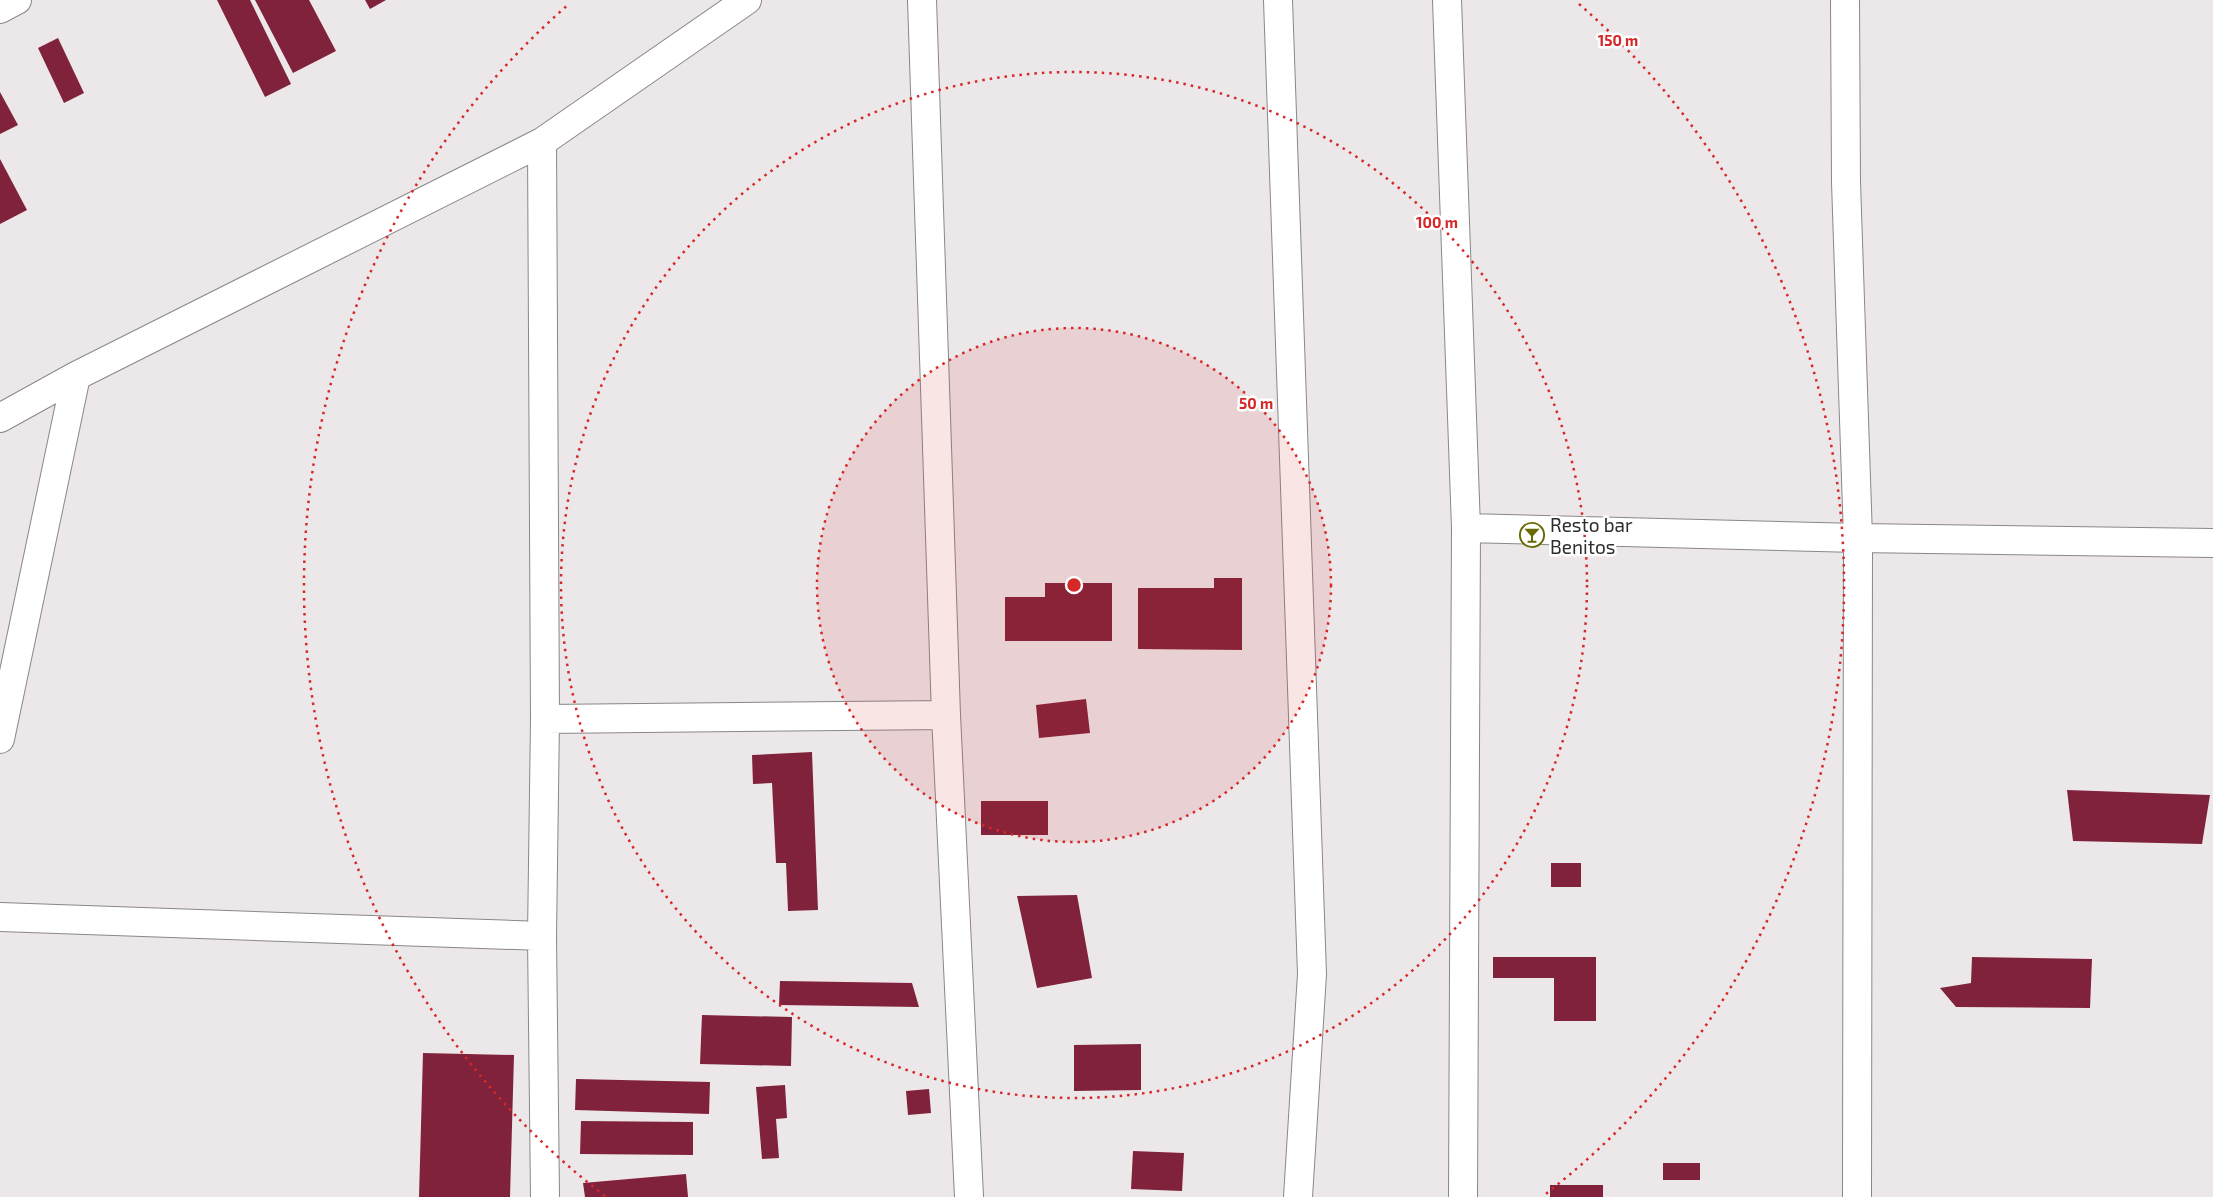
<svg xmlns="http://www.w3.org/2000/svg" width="2213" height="1197" font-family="'Exo 2',sans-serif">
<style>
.building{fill:#80223b}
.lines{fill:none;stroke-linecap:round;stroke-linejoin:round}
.minor-casing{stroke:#8a8789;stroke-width:30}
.minor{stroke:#fff;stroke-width:28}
.ring{fill:none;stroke:#d62828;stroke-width:2.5;stroke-dasharray:2.5 5}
.labels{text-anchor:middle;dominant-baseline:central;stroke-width:5;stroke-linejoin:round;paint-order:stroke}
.poi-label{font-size:19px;fill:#2e2d2d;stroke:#fff;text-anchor:start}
.centre{fill:#d62828;stroke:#fff;stroke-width:2.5}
.ring-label{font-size:15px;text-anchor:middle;font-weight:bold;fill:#d62828;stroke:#fff;stroke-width:5;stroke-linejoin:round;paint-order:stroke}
</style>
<rect width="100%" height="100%" fill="#ece8ea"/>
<path class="building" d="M 217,0 L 250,0 L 291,84 L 265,97 Z
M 255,0 L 309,0 L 336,51 L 293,73 Z
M 365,0 L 386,0 L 370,9 Z
M 58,38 L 84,93 L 64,103 L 38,48 Z
M 0,92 L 18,125 L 0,134 Z
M 0,159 L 27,210 L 0,224 Z
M 1214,578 L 1242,578 L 1242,650 L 1138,649 L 1138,588 L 1214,588 Z
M 1045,583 L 1112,583 L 1112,641 L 1005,641 L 1005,597 L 1045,597 Z
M 1086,699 L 1090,733 L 1039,738 L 1036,705 Z
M 812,752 L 818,910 L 788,911 L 786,863 L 776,863 L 772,783 L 753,784 L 752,755 Z
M 2067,790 L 2210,795 L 2202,844 L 2073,841 Z
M 981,801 L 1048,801 L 1048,835 L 981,835 Z
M 1551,863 L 1581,863 L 1581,887 L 1551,887 Z
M 1077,895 L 1092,978 L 1037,988 L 1017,896 Z
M 1493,957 L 1596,957 L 1596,1021 L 1554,1021 L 1554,978 L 1493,978 Z
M 1972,957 L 2092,959 L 2090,1008 L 1956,1007 L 1940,988 L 1971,983 Z
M 780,981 L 912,983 L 919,1007 L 779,1005 Z
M 702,1015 L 792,1017 L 791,1066 L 700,1064 Z
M 1141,1044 L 1141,1090 L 1074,1091 L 1074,1045 Z
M 423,1053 L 514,1055 L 510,1197 L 419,1197 Z
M 576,1079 L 710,1082 L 709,1114 L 575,1110 Z
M 785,1085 L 787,1118 L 776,1119 L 779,1158 L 762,1159 L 756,1087 Z
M 929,1089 L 931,1113 L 908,1115 L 906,1091 Z
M 581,1121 L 693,1122 L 693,1155 L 580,1154 Z
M 1133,1151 L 1184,1153 L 1182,1191 L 1131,1189 Z
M 1663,1163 L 1700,1163 L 1700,1180 L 1663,1180 Z
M 686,1174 L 688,1197 L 585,1197 L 583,1183 Z
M 1550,1185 L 1603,1185 L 1603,1197 L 1550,1197 Z"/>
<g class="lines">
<defs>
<path id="minor" d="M 922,0 L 946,715 L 969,1197
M 1278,0 L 1312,974 L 1298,1197
M 1447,0 L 1466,528 L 1463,1197
M 1845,0 L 1846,182 L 1858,538 L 1857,1197
M 0,9 L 17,0
M 542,142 L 545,719 L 542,936 L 545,1197
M 0,418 L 76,376 L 542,142 L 747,0
M 1466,528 L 1858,538 L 2213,543
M 545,719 L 946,715
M 0,739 L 76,376
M 0,917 L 542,936"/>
</defs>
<use href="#minor" class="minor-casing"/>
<use href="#minor" class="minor"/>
</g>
<circle cx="1074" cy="585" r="257" fill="#d62828" fill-opacity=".12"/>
<g class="ring">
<circle cx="1074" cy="585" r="257"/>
<circle cx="1074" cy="585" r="513"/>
<path d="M605 1196A770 770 0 0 1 569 4M1579 4A770 770 0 0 1 1543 1196"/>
</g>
<defs>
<symbol id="bar-ring" viewBox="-11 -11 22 22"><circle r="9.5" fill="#fff" stroke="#696802" stroke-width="1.5"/><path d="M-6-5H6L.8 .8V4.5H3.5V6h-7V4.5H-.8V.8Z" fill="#696802"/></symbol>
</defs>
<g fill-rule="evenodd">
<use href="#bar-ring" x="1518" y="521" width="28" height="28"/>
</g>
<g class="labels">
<g class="poi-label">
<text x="1550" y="524">Resto bar<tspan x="1550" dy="22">Benitos</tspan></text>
</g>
</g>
<circle cx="1074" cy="585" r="8" class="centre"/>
<g class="ring-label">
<text x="1618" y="46">150 m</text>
<text x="1437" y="228">100 m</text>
<text x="1256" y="409">50 m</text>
</g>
</svg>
